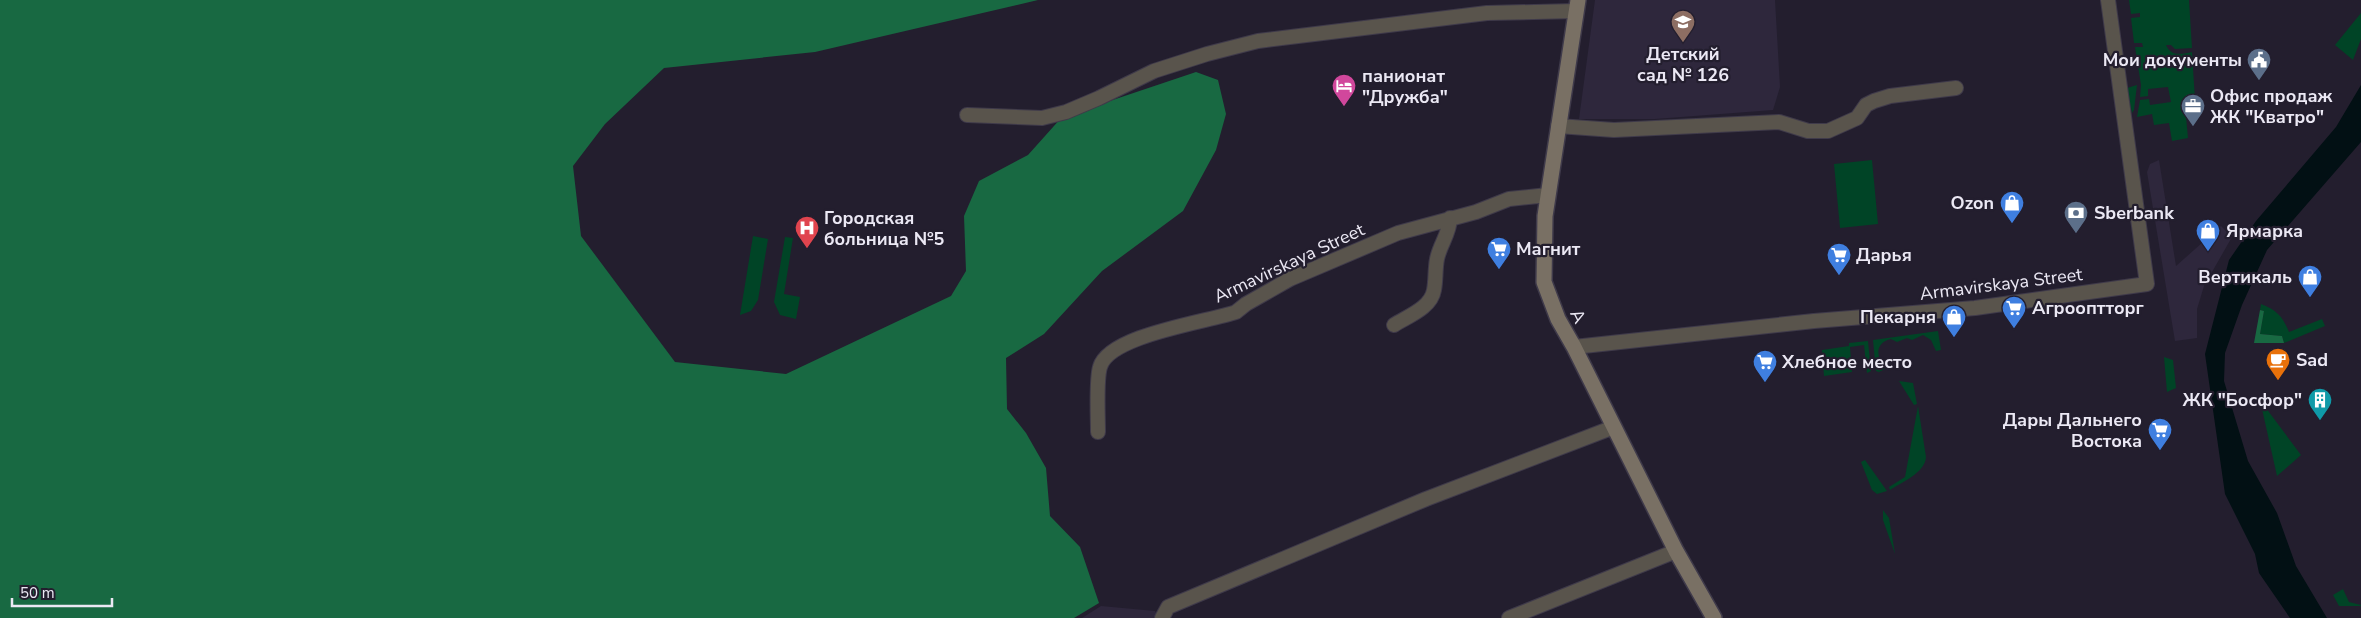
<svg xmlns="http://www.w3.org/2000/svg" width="2361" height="618" font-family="'Nunito Sans',sans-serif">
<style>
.built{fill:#2e273c}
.green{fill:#004426}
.forest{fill:#186942}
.water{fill:#021014}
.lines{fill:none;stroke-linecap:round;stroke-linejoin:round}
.street-casing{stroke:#3f3a4a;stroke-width:16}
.secondary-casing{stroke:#3f3a4a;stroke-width:18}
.street{stroke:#59544c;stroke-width:14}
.secondary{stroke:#797064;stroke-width:15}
.labels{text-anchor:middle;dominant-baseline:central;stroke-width:4.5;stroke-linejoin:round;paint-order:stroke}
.poi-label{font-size:18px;font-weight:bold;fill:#ebe8f4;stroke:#231e2e;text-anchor:start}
.street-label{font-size:18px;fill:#ebe8f4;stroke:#231e2e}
</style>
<rect width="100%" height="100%" fill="#231e2e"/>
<path class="built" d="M 1595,0 L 1775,0 L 1780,87 L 1773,110 L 1655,119 L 1579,119 Z
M 2159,160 L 2176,266 L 2221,226 L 2232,237 L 2204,286 L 2197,309 L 2197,338 L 2175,341 L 2147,172 L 2150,164 Z
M 1101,606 L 1155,611 L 1159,618 L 1082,618 Z"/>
<path class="green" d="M 2129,0 L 2189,0 L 2192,48 L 2175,49 L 2171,45 L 2166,45 C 2171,57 2182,54 2192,52 L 2196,116 L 2186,117 L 2188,138 L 2172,141 L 2169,123 L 2154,125 L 2152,114 L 2137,117 L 2140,100 L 2149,99 L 2150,105 L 2171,102 L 2168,87 L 2148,89 L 2148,96 L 2140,97 L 2141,85 L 2135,47 L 2143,47 L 2142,43 L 2134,43 L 2131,18 L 2140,17 L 2140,13 L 2131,14 Z
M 2361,13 L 2361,39 L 2353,60 L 2335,45 Z
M 2137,85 L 2134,110 L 2132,113 L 2127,88 Z
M 1872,160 L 1878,224 L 1840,228 L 1834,164 Z
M 753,236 L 768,239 L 758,300 L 751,311 L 740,315 Z
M 785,237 L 793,238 L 784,294 L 800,297 L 796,319 L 780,315 L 774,302 Z
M 2261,304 C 2277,310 2283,317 2289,332 L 2322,319 L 2325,326 L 2284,343 L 2282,336 L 2260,334 L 2264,311 L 2260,310 Z
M 1938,331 L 1941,350 L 1936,351 L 1931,340 L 1923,335 L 1912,340 L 1907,338 L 1897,342 L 1891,339 C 1878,342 1875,352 1882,363 L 1891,366 L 1879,372 L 1876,371 L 1873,340 Z
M 1868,341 L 1871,371 L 1867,373 L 1864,345 L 1850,347 L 1852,372 L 1824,376 L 1822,350 L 1849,346 L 1849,343 Z
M 2164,357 L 2173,360 L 2176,388 L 2167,392 Z
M 1899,381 L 1913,383 L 1917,404 L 1914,405 Z
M 2260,400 L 2301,455 L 2277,476 Z
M 1918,406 L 1926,457 C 1925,473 1902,482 1890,490 L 1889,487 L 1905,477 Z
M 1865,460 L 1887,491 L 1877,494 L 1872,490 L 1861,462 Z
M 1883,510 L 1889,518 L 1895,554 L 1883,520 Z
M 2343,589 L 2349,602 L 2361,605 L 2361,606 L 2339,606 L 2333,595 Z"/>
<path class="forest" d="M 0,0 L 1038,0 L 815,52 L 664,68 L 605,124 L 573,166 L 581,236 L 675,362 L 786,374 L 951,296 L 966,271 L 964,216 L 979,181 L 1028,155 L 1062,117 L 1196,72 L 1218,80 L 1226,114 L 1216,150 L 1183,211 L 1102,271 L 1044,334 L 1006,358 L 1007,409 L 1026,433 L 1046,468 L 1050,516 L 1080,547 L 1099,603 L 1074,618 L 0,618 Z
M 2260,310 L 2264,311 L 2260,334 L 2282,336 L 2284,343 L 2254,343 Z"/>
<path class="water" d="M 2361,85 L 2361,142 L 2267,250 L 2242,305 L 2225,353 L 2224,381 L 2248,461 L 2277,513 L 2296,566 L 2327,618 L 2290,618 L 2259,573 L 2255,554 L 2225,494 L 2205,354 L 2229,260 L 2256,221 L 2336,127 Z"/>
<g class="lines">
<defs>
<path id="street" d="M 967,115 L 1042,118 L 1066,112 L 1099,98 L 1154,71 L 1207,54 L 1258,41 L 1487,13 L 1576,11
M 1558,126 L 1614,130 L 1779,122 L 1808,131 L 1828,131 L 1857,118 L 1866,105 L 1874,101 L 1890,96 L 1956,88
M 1394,325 C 1408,316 1431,308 1434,290 C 1436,280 1435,269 1437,259 C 1440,244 1450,233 1450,218
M 1574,347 L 1814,321 L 1975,308 L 2147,284 L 2108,0
M 1098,432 C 1098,417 1096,380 1100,367 C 1109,335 1207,322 1236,312 L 1246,304 L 1290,279 L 1398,233 L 1476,212 L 1509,199 L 1548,195
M 1162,618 L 1168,607 L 1426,499 L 1614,427
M 1509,618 L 1676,551"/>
<path id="secondary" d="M 1578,0 L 1545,216 L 1544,282 L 1558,319 L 1574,347 L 1676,551 L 1714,618"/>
</defs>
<use href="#street" class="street-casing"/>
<use href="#secondary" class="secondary-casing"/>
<use href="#street" class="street"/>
<use href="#secondary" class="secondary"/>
</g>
<defs>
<symbol id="school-pin" viewBox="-11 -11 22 30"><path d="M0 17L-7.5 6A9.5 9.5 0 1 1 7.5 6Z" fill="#8d6e63" stroke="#231e2e"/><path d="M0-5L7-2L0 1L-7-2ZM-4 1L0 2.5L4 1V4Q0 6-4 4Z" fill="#fff"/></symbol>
<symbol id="civic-pin" viewBox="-11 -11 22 30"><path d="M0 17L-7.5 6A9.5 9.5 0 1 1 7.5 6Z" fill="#5c6f8a" stroke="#231e2e"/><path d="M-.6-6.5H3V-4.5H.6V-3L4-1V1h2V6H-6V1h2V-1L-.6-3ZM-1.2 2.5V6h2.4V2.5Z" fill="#fff"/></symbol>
<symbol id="hotel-pin" viewBox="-11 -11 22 30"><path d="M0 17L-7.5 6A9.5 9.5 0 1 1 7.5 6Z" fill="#d1479c" stroke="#231e2e"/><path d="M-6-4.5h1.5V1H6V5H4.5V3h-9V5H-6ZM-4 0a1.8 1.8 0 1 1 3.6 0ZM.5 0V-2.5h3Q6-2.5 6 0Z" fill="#fff"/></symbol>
<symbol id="office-pin" viewBox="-11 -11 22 30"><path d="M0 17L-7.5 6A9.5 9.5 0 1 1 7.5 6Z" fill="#5c6f8a" stroke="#231e2e"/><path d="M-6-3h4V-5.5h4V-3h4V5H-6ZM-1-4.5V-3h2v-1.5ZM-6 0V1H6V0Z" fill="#fff"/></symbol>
<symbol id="shop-pin" viewBox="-11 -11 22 30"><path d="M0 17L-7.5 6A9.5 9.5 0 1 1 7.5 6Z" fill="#3f7fe0" stroke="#231e2e"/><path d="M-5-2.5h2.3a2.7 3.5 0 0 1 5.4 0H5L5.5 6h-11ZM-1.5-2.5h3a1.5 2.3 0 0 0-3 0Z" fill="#fff"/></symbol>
<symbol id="bank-pin" viewBox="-11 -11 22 30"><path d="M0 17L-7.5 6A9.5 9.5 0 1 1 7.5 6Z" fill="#5c6f8a" stroke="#231e2e"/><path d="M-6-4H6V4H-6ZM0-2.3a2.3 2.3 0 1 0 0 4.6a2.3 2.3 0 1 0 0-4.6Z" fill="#fff"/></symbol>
<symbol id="hospital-pin" viewBox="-11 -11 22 30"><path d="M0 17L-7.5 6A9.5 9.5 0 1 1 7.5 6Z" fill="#e0444e" stroke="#231e2e"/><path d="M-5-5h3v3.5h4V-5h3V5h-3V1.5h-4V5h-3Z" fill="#fff"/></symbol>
<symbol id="supermarket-pin" viewBox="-11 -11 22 30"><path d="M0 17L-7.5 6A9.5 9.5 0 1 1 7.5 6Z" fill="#3f7fe0" stroke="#231e2e"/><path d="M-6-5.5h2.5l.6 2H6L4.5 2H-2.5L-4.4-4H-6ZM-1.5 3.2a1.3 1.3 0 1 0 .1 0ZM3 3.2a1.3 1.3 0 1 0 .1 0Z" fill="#fff"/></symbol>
<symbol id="cafe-pin" viewBox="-11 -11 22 30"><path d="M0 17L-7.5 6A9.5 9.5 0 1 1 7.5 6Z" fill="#e8710a" stroke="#231e2e"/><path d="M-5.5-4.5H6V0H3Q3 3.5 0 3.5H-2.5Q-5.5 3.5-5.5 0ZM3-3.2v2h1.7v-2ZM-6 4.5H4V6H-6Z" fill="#fff"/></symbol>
<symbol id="building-pin" viewBox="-11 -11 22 30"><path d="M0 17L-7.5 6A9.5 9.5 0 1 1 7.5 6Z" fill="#0f9aa8" stroke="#231e2e"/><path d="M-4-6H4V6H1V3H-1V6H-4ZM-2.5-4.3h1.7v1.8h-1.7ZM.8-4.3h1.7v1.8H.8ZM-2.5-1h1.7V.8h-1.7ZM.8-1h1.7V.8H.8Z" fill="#fff"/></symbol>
</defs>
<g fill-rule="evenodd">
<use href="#school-pin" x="1669" y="8" width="28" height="38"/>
<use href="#civic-pin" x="2245" y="46" width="28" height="38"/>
<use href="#hotel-pin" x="1330" y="72" width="28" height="38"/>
<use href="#office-pin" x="2179" y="92" width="28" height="38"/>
<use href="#shop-pin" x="1998" y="189" width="28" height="38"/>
<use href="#bank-pin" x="2062" y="199" width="28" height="38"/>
<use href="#hospital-pin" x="793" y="214" width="28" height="38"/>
<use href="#shop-pin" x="2194" y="217" width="28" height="38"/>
<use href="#supermarket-pin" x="1485" y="235" width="28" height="38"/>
<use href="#supermarket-pin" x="1825" y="241" width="28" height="38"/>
<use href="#shop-pin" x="2296" y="263" width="28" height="38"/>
<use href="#supermarket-pin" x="2000" y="294" width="28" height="38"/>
<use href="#shop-pin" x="1940" y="303" width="28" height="38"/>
<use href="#cafe-pin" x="2264" y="346" width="28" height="38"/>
<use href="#supermarket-pin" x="1751" y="348" width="28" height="38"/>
<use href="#building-pin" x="2306" y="386" width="28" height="38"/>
<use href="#supermarket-pin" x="2146" y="416" width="28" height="38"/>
</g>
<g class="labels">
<g class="poi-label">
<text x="1683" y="54" text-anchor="middle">Детский<tspan x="1683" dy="21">сад № 126</tspan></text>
<text x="2242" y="60" text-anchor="end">Мои документы</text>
<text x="1362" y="76">панионат<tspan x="1362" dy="21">"Дружба"</tspan></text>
<text x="2210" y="96">Офис продаж<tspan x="2210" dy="21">ЖК "Кватро"</tspan></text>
<text x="1994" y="203" text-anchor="end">Ozon</text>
<text x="2094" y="213">Sberbank</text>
<text x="824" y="218">Городская<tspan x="824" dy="21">больница №5</tspan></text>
<text x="2226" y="231">Ярмарка</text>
<text x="1516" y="249">Магнит</text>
<text x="1856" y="255">Дарья</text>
<text x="2292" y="277" text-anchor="end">Вертикаль</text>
<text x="2032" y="308">Агрооптторг</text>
<text x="1936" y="317" text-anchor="end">Пекарня</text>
<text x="2296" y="360">Sad</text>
<text x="1782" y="362">Хлебное место</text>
<text x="2302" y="400" text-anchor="end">ЖК "Босфор"</text>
<text x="2142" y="420" text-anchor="end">Дары Дальнего<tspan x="2142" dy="21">Востока</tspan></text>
</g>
<g class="street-label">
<text transform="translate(1289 263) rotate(-25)">Armavirskaya Street</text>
<text transform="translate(2001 284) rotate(-7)">Armavirskaya Street</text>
<text transform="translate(1578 316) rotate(63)">A</text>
</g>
</g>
<path d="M12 598v8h100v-8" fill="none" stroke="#ebe8f4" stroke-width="2.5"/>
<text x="20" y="598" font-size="15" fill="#ebe8f4" stroke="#231e2e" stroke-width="4" paint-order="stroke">50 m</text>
</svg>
